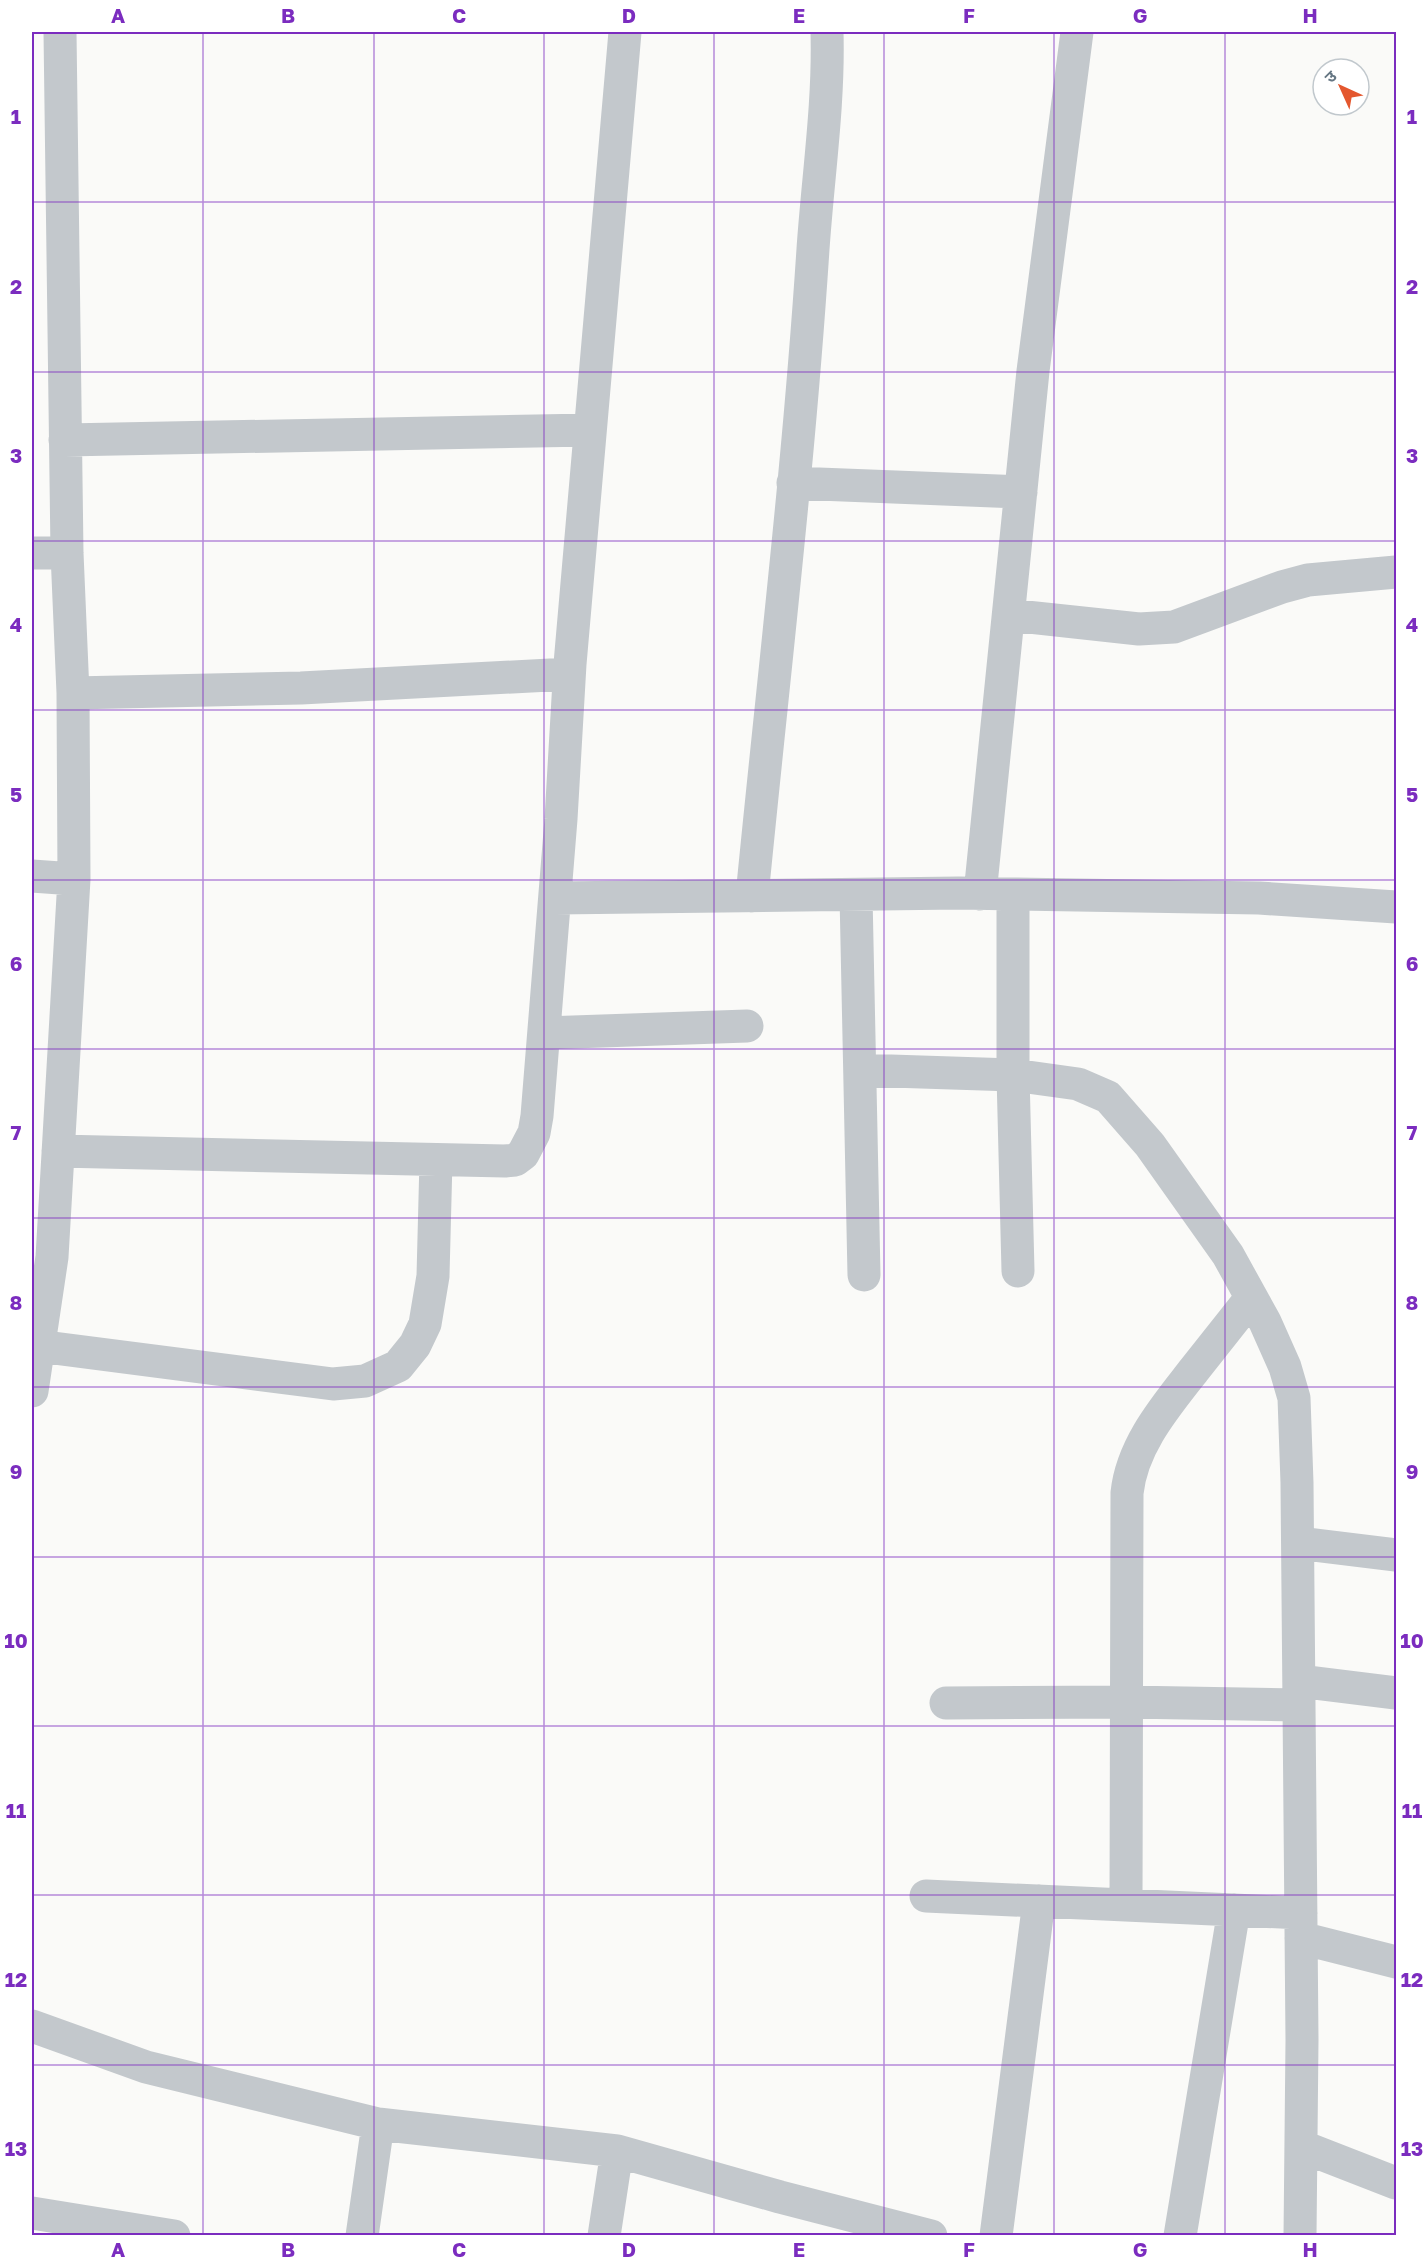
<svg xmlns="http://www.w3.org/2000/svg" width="1428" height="2267" font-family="'Golos Text','Noto Sans Devanagari',sans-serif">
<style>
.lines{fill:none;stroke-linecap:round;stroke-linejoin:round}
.street{stroke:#c3c8cc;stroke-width:33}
.grid{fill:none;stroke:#7b2cbf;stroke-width:1.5;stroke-opacity:0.55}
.neatline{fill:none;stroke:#7b2cbf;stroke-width:2}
.grid-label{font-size:20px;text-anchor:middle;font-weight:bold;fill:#7b2cbf}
</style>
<rect width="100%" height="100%" fill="#fafaf8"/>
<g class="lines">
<path class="street" d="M 65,440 L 590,430
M 793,483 L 1021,492
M 32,553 L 67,553
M 1009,615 L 1139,629 L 1174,627 L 1282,587 L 1308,580 L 1396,572
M 73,693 L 301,688 L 569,674
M 32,876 L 74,879
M 980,894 L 1033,371 L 1077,32
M 1013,894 L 1013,1075 L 1018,1271
M 856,895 L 864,1275
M 752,896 C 773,681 799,465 813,249 C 818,176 829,104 827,32
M 555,898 L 959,893 L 1259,898 L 1396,907
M 544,1033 L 747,1026
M 860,1070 L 1013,1075 L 1078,1084 L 1108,1097 L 1150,1145 L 1228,1255 L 1265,1322 L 1285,1367 L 1294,1398 L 1297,1483 L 1302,2040 L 1300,2236
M 58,1151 L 505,1161 L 515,1160 L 523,1154 L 534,1133 L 537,1116 L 561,819 L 570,664 L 625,32
M 38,1346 L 333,1384 L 365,1381 L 398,1366 L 415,1345 L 425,1324 L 433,1276 L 436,1160
M 32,1391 L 52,1257 L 74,879 L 73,693 L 67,553 L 60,32
M 1298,1543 L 1396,1555
M 1299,1681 L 1396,1693
M 946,1703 L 1127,1702 L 1299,1705
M 926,1896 L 1301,1913
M 1126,1905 L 1127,1493 C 1132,1445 1166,1406 1194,1370 C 1213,1346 1232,1322 1251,1298
M 1301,1938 L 1396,1962
M 32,2026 L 146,2067 L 378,2124 L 617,2151 L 780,2197 L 931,2236
M 1301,2146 L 1396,2183
M 32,2213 L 174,2236
M 362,2236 L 378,2124
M 604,2236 L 617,2151
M 996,2236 L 1039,1901
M 1180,2236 L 1234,1910"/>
</g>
<path class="grid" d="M 203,32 L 203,2236M 374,32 L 374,2236M 544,32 L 544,2236M 714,32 L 714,2236M 884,32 L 884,2236M 1054,32 L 1054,2236M 1225,32 L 1225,2236M 32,202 L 1396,202M 32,372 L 1396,372M 32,541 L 1396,541M 32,710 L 1396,710M 32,880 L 1396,880M 32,1049 L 1396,1049M 32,1218 L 1396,1218M 32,1387 L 1396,1387M 32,1557 L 1396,1557M 32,1726 L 1396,1726M 32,1895 L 1396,1895M 32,2065 L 1396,2065"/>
<rect width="1428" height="2267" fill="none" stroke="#ffffff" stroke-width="66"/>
<g transform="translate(1341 87) rotate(315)"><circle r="28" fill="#ffffff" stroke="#c1c8cd" stroke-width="1.5"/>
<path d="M0-4.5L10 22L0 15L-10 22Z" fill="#e4572e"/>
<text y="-9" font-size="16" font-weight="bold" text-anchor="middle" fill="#657683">उ</text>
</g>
<rect x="33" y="33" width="1362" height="2201" class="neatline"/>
<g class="grid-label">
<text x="118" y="23">A</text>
<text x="288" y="23">B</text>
<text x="459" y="23">C</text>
<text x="629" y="23">D</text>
<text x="799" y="23">E</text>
<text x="969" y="23">F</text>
<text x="1140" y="23">G</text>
<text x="1310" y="23">H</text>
<text x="16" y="124">1</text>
<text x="1412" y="124">1</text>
<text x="16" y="294">2</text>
<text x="1412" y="294">2</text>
<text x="16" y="463">3</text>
<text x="1412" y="463">3</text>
<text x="16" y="632">4</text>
<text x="1412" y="632">4</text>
<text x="16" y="802">5</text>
<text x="1412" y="802">5</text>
<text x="16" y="971">6</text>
<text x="1412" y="971">6</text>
<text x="16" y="1140">7</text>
<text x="1412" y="1140">7</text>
<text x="16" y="1310">8</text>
<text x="1412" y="1310">8</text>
<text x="16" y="1479">9</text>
<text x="1412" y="1479">9</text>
<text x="16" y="1648">10</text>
<text x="1412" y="1648">10</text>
<text x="16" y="1818">11</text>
<text x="1412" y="1818">11</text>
<text x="16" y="1987">12</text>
<text x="1412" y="1987">12</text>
<text x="16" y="2156">13</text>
<text x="1412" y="2156">13</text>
<text x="118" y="2257">A</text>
<text x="288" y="2257">B</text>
<text x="459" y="2257">C</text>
<text x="629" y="2257">D</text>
<text x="799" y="2257">E</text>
<text x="969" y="2257">F</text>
<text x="1140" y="2257">G</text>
<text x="1310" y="2257">H</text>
</g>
</svg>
